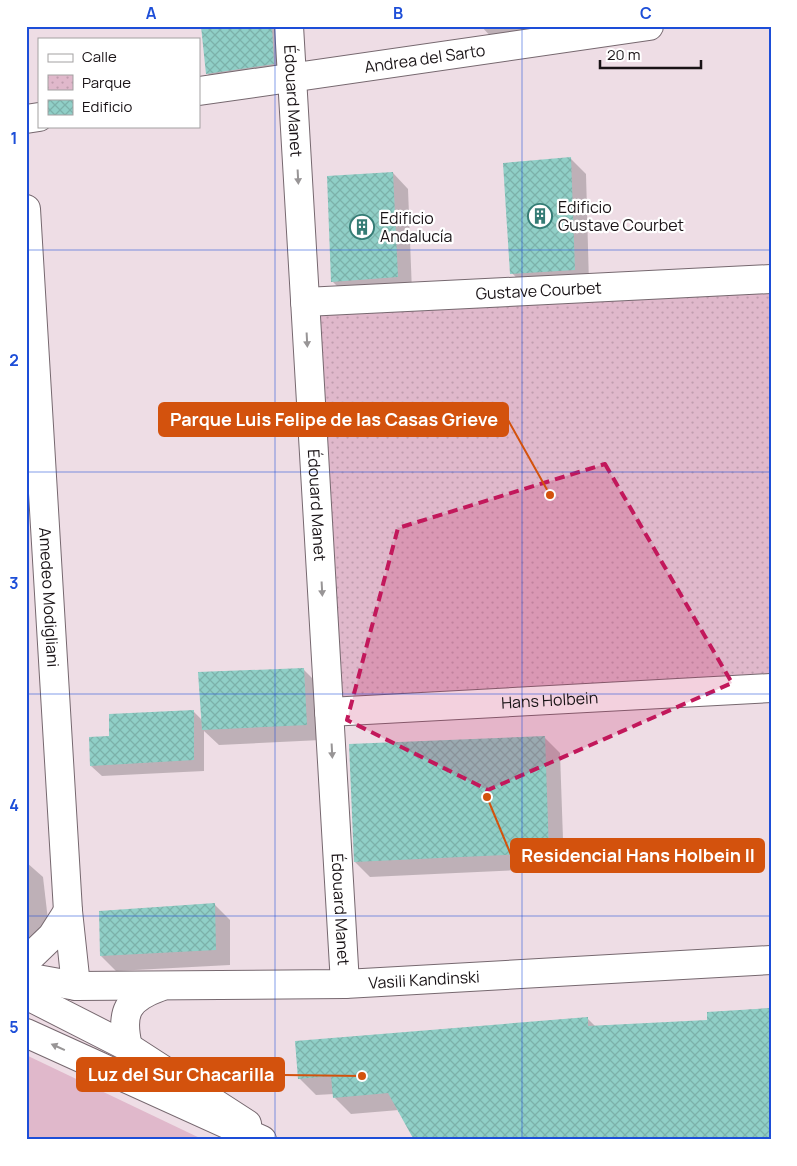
<svg xmlns="http://www.w3.org/2000/svg" width="797" height="1166" font-family="Manrope,sans-serif">
<style>
.grass{fill:#e0b8cb}
.park{fill:url(#park-dots)}
.shadow{fill:#0003}
.building{fill:url(#building-cross-hatch)}
.lines{fill:none;stroke-linecap:round;stroke-linejoin:round}
.minor-casing{stroke:#76686f;stroke-width:30}
.major-casing{stroke:#76686f;stroke-width:30}
.minor{stroke:#fff;stroke-width:28}
.major{stroke:#fff;stroke-width:28}
.oneway{fill:#989596}
.marked{fill:#c2185b;fill-opacity:0.2;stroke:#c2185b;stroke-width:4;stroke-dasharray:10 6;stroke-linejoin:round}
.grid{fill:none;stroke:#1d4ed8;stroke-width:1;stroke-opacity:0.55}
.labels{text-anchor:middle;dominant-baseline:central;stroke-width:4.5;stroke-linejoin:round;paint-order:stroke}
.street-label{font-size:16px;fill:#191316;stroke:#fff}
.poi-label{font-size:16px;fill:#191316;stroke:#fff;text-anchor:start}
.leader{fill:none;stroke:#d3520d;stroke-width:2}
.callout-dot{fill:#d3520d;stroke:#fff;stroke-width:2}
.callout{fill:#d3520d;stroke:#d3520d;stroke-width:2}
.callout-label{font-size:18px;text-anchor:middle;font-weight:bold;fill:#fff}
.neatline{fill:none;stroke:#1d4ed8;stroke-width:2}
.grid-label{font-size:16px;text-anchor:middle;font-weight:bold;fill:#1d4ed8}
</style>
<defs>
<pattern id="park-dots" width="8" height="8" patternUnits="userSpaceOnUse" patternTransform="scale(1.25)"><rect width="8" height="8" fill="#e0b8cb"/><path d="M2 2h.1M6 6h.1" fill="none" stroke="#c09dae" stroke-width="1.8" stroke-linecap="round"/></pattern>
<pattern id="building-cross-hatch" width="8" height="8" patternUnits="userSpaceOnUse" patternTransform="scale(1.25)"><rect width="8" height="8" fill="#90cfc7"/><path d="M0 0l8 8M0 8l8-8" fill="none" stroke="#7cb1aa"/></pattern>
</defs>
<rect width="100%" height="100%" fill="#eedde5"/>
<path class="grass" d="M26 1055 204 1140H28Z"/>
<path class="park" d="M771 292V676L343 699 318 313Z"/>
<g class="shadow">
<path d="M203 26H286L288 79 222 88 207 73Z"/>
<path d="M481 26H612L494 40Z"/>
<path d="M571 159 586 174 589 284 527 289 512 273Z"/>
<path d="M393 173 408 189 412 292 348 297 332 281Z"/>
<path d="M303 669 319 685 321 740 219 745 204 731V771L102 776 91 766 111 737 194 712 203 721Z"/>
<path d="M545 738 560 753 564 868 370 877 355 862Z"/>
<path d="M26 862 43 877 51 946 26 970Z"/>
<path d="M214 904 230 920V965L116 971 101 956 100 912Z"/>
<path d="M771 1008V1140L399 1110 351 1114 334 1097V1094L316 1095 299 1078 587 1018 595 1026 709 1022 708 1013Z"/>
</g>
<g class="building">
<path d="M201 26H272L274 64 206 74Z"/>
<path d="M571 157 575 270 510 274 503 163Z"/>
<path d="M393 172 398 277 331 282 327 176Z"/>
<path d="M304 668 307 725 202 730 198 672Z"/>
<path d="M194 710V760L90 766 89 737 109 736V714Z"/>
<path d="M545 736 549 853 354 862 349 744Z"/>
<path d="M215 903 216 950 100 956 99 911Z"/>
<path d="M770 1008 771 1140H414L388 1093 333 1098 331 1076 298 1079 295 1041 588 1017V1026L707 1020V1012Z"/>
</g>
<g class="lines">
<defs>
<g id="minor">
<path id="s1" d="M289 26 345 984"/>
<path id="s2" d="M199 91 649 26"/>
<path d="M26 119 39 117"/>
<path id="s3" d="M26 209 68 911 76 986"/>
<path id="s4" d="M305 302 771 279"/>
<path id="s5" d="M329 712 771 688"/>
<path d="M26 961 52 936 68 911"/>
<path id="s6" d="M26 977 76 986 345 984 771 960"/>
<path d="M26 995 128 1047 247 1124"/>
<path d="M128 1047C120 1012 127 999 160 987"/>
</g>
<path id="major" d="M26 1033 262 1140"/>
</defs>
<use href="#minor" class="minor-casing"/>
<use href="#major" class="major-casing"/>
<use href="#minor" class="minor"/>
<use href="#major" class="major"/>
</g>
<defs><path id="oneway-solid" d="M-6-.8H1V-3.2L6.5 0L1 3.2V.8H-6Z" transform="scale(1.25)"/></defs>
<g class="oneway">
<use href="#oneway-solid" transform="translate(298 177) rotate(87)"/>
<use href="#oneway-solid" transform="translate(307 340) rotate(87)"/>
<use href="#oneway-solid" transform="translate(322 589) rotate(87)"/>
<use href="#oneway-solid" transform="translate(332 751) rotate(87)"/>
<use href="#oneway-solid" transform="translate(58 1047) rotate(-156)"/>
</g>
<path class="marked" d="M605 464 732 683 488 790 347 720 398 528Z"/>
<path class="grid" d="M275 26V1140M522 26V1140M26 250H771M26 472H771M26 694H771M26 916H771"/>
<defs>
<symbol id="building-ring" viewBox="-11 -11 22 22"><circle r="9.5" fill="#fff" stroke="#357c75" stroke-width="1.5"/><path d="M-4-6H4V6H1V3H-1V6H-4ZM-2.5-4.3h1.7v1.8h-1.7ZM.8-4.3h1.7v1.8H.8ZM-2.5-1h1.7V.8h-1.7ZM.8-1h1.7V.8H.8Z" fill="#357c75"/></symbol>
</defs>
<g fill-rule="evenodd">
<use href="#building-ring" x="526" y="202" width="28" height="28"/>
<use href="#building-ring" x="348" y="213" width="28" height="28"/>
</g>
<g class="labels">
<g class="street-label">
<text stroke="none"><textPath href="#s2" startOffset="228">Andrea del Sarto</textPath></text>
<text stroke="none"><textPath href="#s1" startOffset="75">Édouard Manet</textPath></text>
<text stroke="none"><textPath href="#s4" startOffset="234">Gustave Courbet</textPath></text>
<text stroke="none"><textPath href="#s1" startOffset="480">Édouard Manet</textPath></text>
<text stroke="none"><textPath href="#s3" startOffset="389">Amedeo Modigliani</textPath></text>
<text stroke="none"><textPath href="#s5" startOffset="221">Hans Holbein</textPath></text>
<text stroke="none"><textPath href="#s1" startOffset="885">Édouard Manet</textPath></text>
<text stroke="none"><textPath href="#s6" startOffset="399">Vasili Kandinski</textPath></text>
</g>
<g class="poi-label">
<text x="558" y="207">Edificio<tspan x="558" dy="18">Gustave Courbet</tspan></text>
<text x="380" y="218">Edificio<tspan x="380" dy="18">Andalucía</tspan></text>
</g>
</g>
<path class="leader" d="M550 495L508 420M487 797L511 855M362 1076L284 1075"/>
<g class="callout-dot">
<circle cx="550" cy="495" r="5"/>
<circle cx="487" cy="797" r="5"/>
<circle cx="362" cy="1076" r="5"/>
</g>
<g class="callout">
<rect x="159" y="403" width="349" height="33" rx="5"/>
<rect x="511" y="839" width="253" height="33" rx="5"/>
<rect x="77" y="1058" width="207" height="33" rx="5"/>
</g>
<g class="callout-label">
<text x="334" y="426">Parque Luis Felipe de las Casas Grieve</text>
<text x="638" y="862">Residencial Hans Holbein II</text>
<text x="181" y="1081">Luz del Sur Chacarilla</text>
</g>
<rect width="797" height="1166" fill="none" stroke="#ffffff" stroke-width="55"/>
<rect x="38" y="38" width="162" height="90" fill="#ffffff" stroke="#a3a1a2"/>
<rect x="48" y="54" width="25" height="8" fill="#ffffff" stroke="#a3a1a2"/>
<text x="82" y="62" font-size="15" fill="#191316">Calle</text>
<rect x="48" y="75" width="25" height="15" fill="url(#park-dots)" stroke="#a3a1a2"/>
<text x="82" y="88" font-size="15" fill="#191316">Parque</text>
<rect x="48" y="100" width="25" height="15" fill="url(#building-cross-hatch)" stroke="#a3a1a2"/>
<text x="82" y="112" font-size="15" fill="#191316">Edificio</text>
<path d="M600 60v8h101v-8" fill="none" stroke="#191316" stroke-width="2.5"/>
<text x="607" y="60" font-size="15" fill="#191316" stroke="#ffffff" stroke-width="4" paint-order="stroke">20 m</text>
<rect x="28" y="28" width="742" height="1110" class="neatline"/>
<g class="grid-label">
<text x="151" y="19">A</text>
<text x="398" y="19">B</text>
<text x="646" y="19">C</text>
<text x="14" y="144">1</text>
<text x="14" y="366">2</text>
<text x="14" y="589">3</text>
<text x="14" y="811">4</text>
<text x="14" y="1033">5</text>
</g>
</svg>
